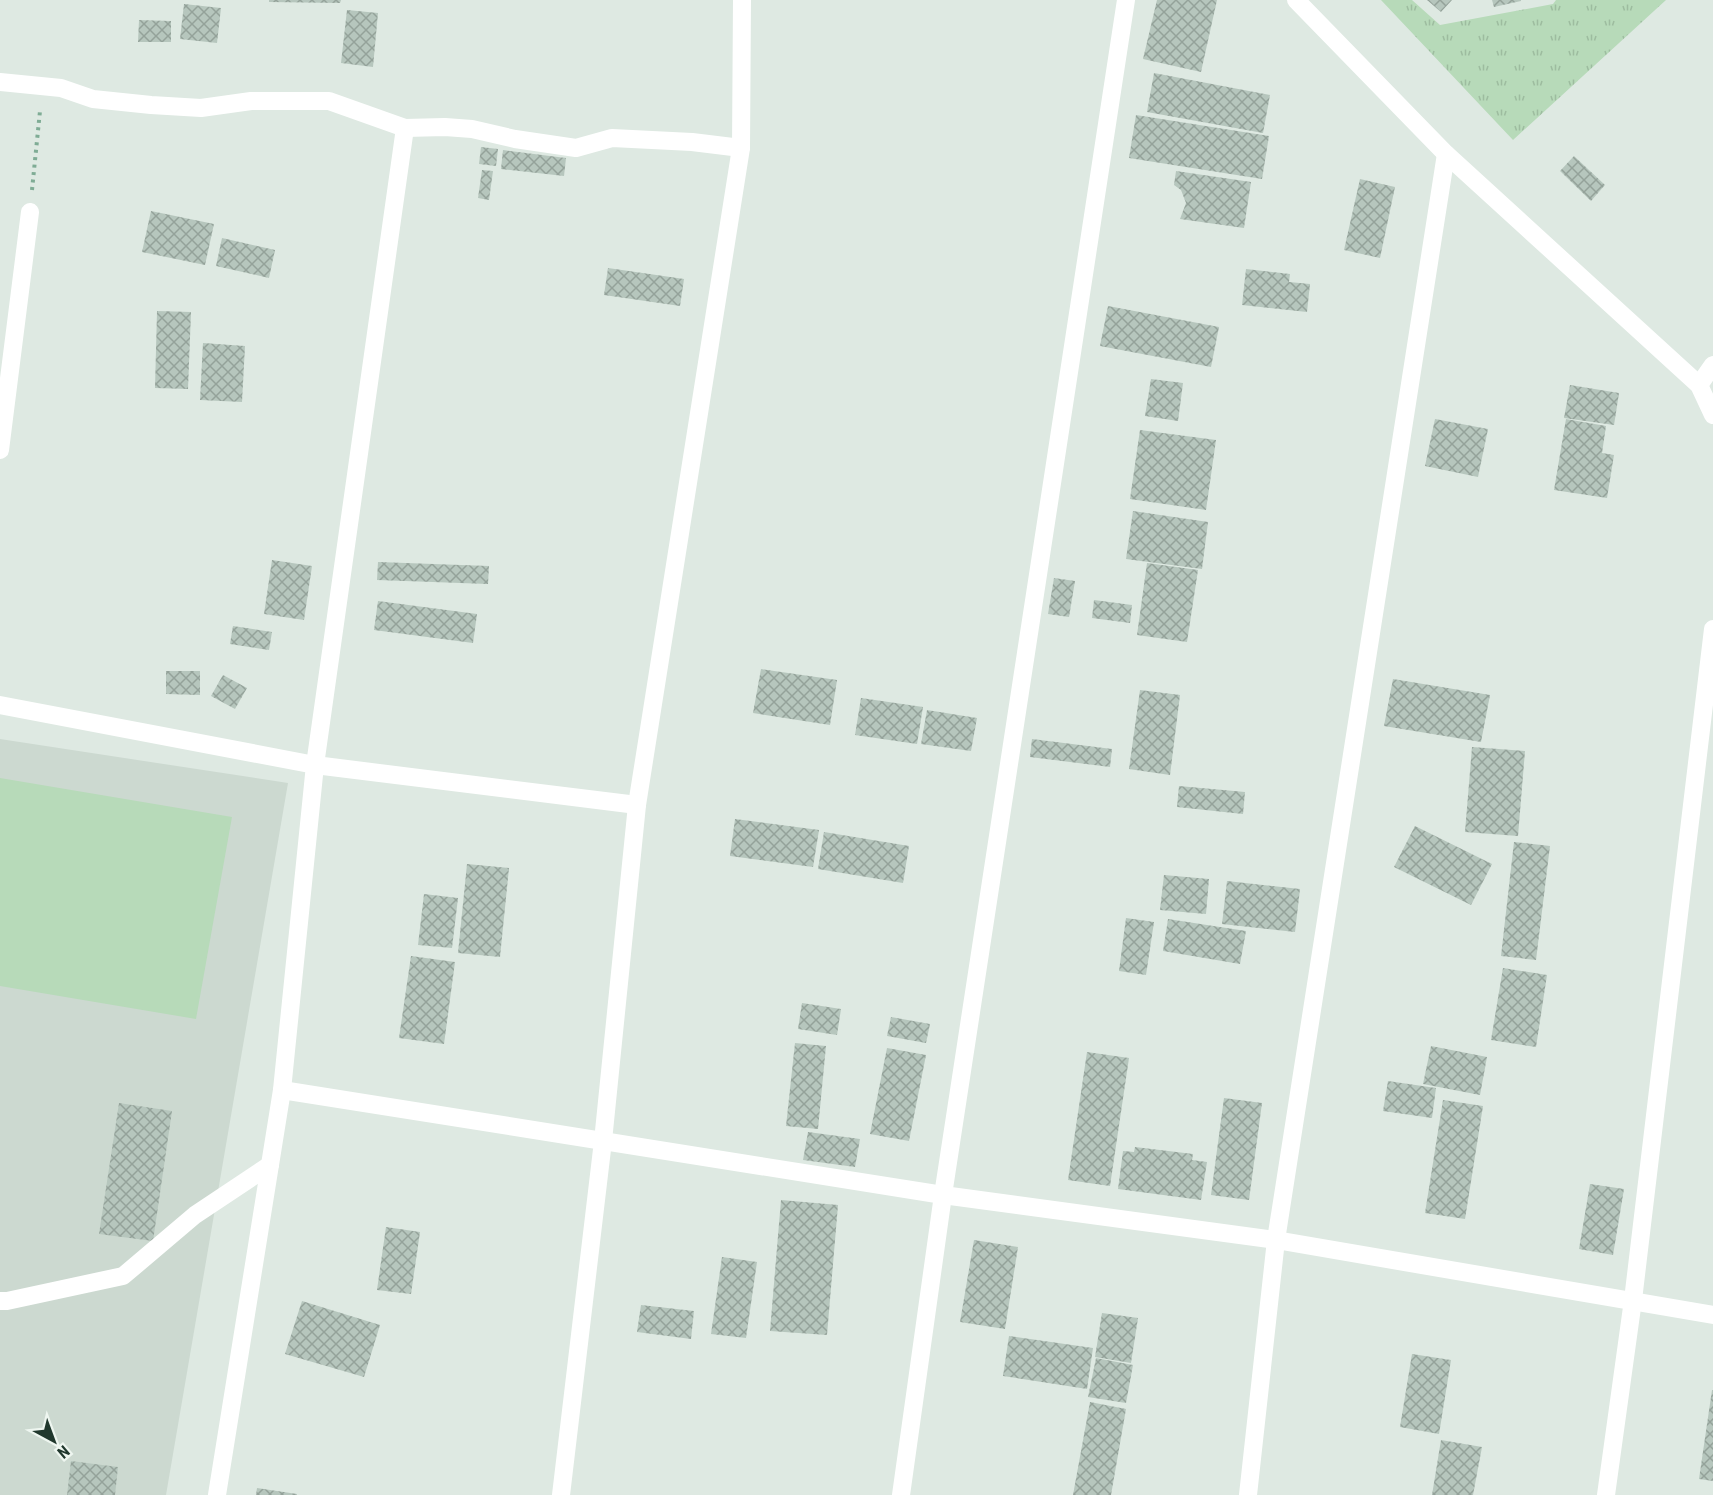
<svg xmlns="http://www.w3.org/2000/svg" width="1713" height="1495" font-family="'Roboto Condensed',sans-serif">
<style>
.built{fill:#ccd9d0}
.grass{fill:url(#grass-tufts)}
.pitch{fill:#b7dab9}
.building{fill:url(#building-cross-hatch)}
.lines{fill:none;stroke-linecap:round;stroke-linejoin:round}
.path{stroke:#7fac95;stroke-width:4;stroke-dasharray:3 4.5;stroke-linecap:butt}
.minor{stroke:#fff;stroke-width:18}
</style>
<defs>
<pattern id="grass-tufts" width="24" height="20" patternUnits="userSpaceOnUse" patternTransform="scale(1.5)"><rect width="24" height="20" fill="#b7dab9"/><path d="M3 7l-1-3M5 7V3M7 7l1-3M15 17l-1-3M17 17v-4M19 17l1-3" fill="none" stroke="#9dbc9f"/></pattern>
<pattern id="building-cross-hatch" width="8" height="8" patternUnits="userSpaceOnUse" patternTransform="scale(1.5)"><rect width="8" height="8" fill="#b6c6bd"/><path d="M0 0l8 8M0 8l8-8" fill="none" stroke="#94a29a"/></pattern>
</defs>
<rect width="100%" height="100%" fill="#dee9e2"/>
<path class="built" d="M0 739 288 783 166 1495H0Z"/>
<path class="grass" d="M1381 0H1412L1440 25 1553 4 1556 0H1666L1513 140Z"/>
<path class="pitch" d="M0 778 232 817 196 1019 0 986Z"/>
<g class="building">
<path d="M269 0H341L340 3 269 2Z"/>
<path d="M1157 0H1217L1201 72 1143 59Z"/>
<path d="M1427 0H1452L1441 12Z"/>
<path d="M1492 0H1521V1L1494 7Z"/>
<path d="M184 4 221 8 217 43 180 39Z"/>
<path d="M347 10 378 13 373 67 341 63Z"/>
<path d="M139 20 171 21V42H138Z"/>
<path d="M1154 73 1270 95 1263 133 1147 112Z"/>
<path d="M1136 115 1269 136 1262 179 1129 158Z"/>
<path d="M481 147 498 149 496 166 479 164Z"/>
<path d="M503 150 566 158 564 176 501 169Z"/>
<path d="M1574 156 1605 185 1591 201 1560 171Z"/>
<path d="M482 170 493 171 489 200 478 198Z"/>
<path d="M1176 171 1251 182 1244 228 1180 219 1186 203 1181 190 1174 185Z"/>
<path d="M1360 179 1395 187 1380 258 1344 250Z"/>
<path d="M151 211 214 224 205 265 142 252Z"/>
<path d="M222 238 275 250 269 278 216 266Z"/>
<path d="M608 268 684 279 680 306 604 295Z"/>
<path d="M1246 269 1290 274 1289 282 1310 284 1307 312 1242 305Z"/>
<path d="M1108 306 1219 327 1211 367 1100 346Z"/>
<path d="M157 311 191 312 188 389 155 388Z"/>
<path d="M203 343 245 346 242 402 200 400Z"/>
<path d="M1151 379 1183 383 1178 421 1145 416Z"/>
<path d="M1570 385 1619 393 1614 425 1564 418Z"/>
<path d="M1435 419 1488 429 1478 477 1425 466Z"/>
<path d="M1566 419 1606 426 1602 453 1614 455 1607 498 1554 490Z"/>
<path d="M1140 430 1216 440 1206 510 1130 499Z"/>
<path d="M1133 511 1208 522 1202 569 1126 559Z"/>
<path d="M272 560 312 566 304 620 264 614Z"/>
<path d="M378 562 489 566 488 584 377 580Z"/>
<path d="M1147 563 1198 570 1187 642 1137 635Z"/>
<path d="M1054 578 1075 581 1069 617 1048 614Z"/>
<path d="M1094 600 1132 605 1130 623 1092 618Z"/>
<path d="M378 601 477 614 473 643 374 630Z"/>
<path d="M233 626 272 632 269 650 230 644Z"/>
<path d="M761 669 837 680 830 725 753 713Z"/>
<path d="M166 671H200V695L166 694Z"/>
<path d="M223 675 247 688 235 709 211 696Z"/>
<path d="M1393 679 1490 695 1481 742 1384 726Z"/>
<path d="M1140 690 1180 695 1170 775 1129 769Z"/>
<path d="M861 698 923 707 917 744 855 735Z"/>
<path d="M927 710 977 718 971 751 921 744Z"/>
<path d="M1032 739 1112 749 1110 767 1030 757Z"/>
<path d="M1472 747 1525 751 1518 836 1465 832Z"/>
<path d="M1179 786 1245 792 1243 814 1177 807Z"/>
<path d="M735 819 819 830 813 867 730 856Z"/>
<path d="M1415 826 1492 864 1471 905 1394 867Z"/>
<path d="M824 832 909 846 903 883 818 869Z"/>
<path d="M1514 842 1550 846 1536 960 1501 956Z"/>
<path d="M467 864 509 868 500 957 458 953Z"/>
<path d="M1164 875 1209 879 1206 914 1160 910Z"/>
<path d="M1227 881 1300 889 1295 932 1222 924Z"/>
<path d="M424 894 458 898 452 948 418 945Z"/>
<path d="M1126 918 1154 922 1146 975 1119 971Z"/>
<path d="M1168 919 1246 931 1240 964 1163 951Z"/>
<path d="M411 956 455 962 444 1044 399 1038Z"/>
<path d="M1503 968 1547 975 1536 1047 1491 1040Z"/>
<path d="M802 1003 841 1009 837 1035 798 1029Z"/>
<path d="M891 1017 930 1024 926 1043 887 1036Z"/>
<path d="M795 1043 826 1046 818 1129 786 1126Z"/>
<path d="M1431 1046 1487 1057 1480 1095 1423 1084Z"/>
<path d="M887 1048 926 1055 909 1141 870 1134Z"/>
<path d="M1087 1052 1129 1058 1110 1186 1068 1180Z"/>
<path d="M1388 1081 1436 1088 1432 1118 1383 1111Z"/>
<path d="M1224 1098 1262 1103 1249 1200 1211 1195Z"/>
<path d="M1443 1100 1483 1106 1465 1219 1425 1213Z"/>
<path d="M119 1103 172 1111 153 1241 99 1234Z"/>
<path d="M808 1132 860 1139 855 1167 803 1160Z"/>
<path d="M1135 1147 1193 1154 1192 1160 1207 1162 1201 1200 1118 1189 1123 1151 1134 1152Z"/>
<path d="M1590 1184 1624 1189 1613 1255 1579 1249Z"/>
<path d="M781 1200 838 1205 827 1335 770 1331Z"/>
<path d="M386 1227 420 1232 411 1294 377 1290Z"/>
<path d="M974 1240 1018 1247 1005 1329 960 1322Z"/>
<path d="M722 1257 757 1262 746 1338 711 1334Z"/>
<path d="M302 1301 380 1325 364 1377 285 1354Z"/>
<path d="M641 1305 694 1311 691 1339 637 1332Z"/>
<path d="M1102 1313 1138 1318 1131 1363 1095 1357Z"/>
<path d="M1009 1336 1093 1348 1087 1389 1003 1376Z"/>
<path d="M1412 1354 1451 1360 1439 1434 1400 1427Z"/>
<path d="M1096 1358 1133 1365 1126 1403 1088 1397Z"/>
<path d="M1712 1390H1713V1481L1699 1479Z"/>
<path d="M1090 1402 1126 1409 1111 1495H1073Z"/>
<path d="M1441 1440 1482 1447 1473 1495H1432Z"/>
<path d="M71 1461 118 1467 115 1495H67Z"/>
<path d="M257 1488 297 1494V1495H256Z"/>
</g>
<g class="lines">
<path class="path" d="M32 190 40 111"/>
<g class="minor">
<path d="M1296 0 1446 154 1699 385 1713 415"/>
<path d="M0 82 61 88 93 99 151 105 201 108 251 101H329L405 128 445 127 472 129 515 139 576 148 612 138 692 142 741 148"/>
<path d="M1699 385 1713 365"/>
<path d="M0 450 30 212"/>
<path d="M0 705 315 765 637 805"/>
<path d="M282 1090 943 1195 1276 1240 1713 1315"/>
<path d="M0 1301H7L123 1276 195 1215 270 1165"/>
<path d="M217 1495 282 1090 315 765 405 128"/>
<path d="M561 1495 603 1141 637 805 741 148 742 0"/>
<path d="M901 1495 943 1195 1126 0"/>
<path d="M1248 1495 1276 1240 1446 154"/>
<path d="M1606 1495 1633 1300 1713 629"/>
</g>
</g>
<g transform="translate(54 1441) rotate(139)" stroke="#eef6f0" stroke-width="4.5" paint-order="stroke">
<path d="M0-4.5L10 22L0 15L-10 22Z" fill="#20382d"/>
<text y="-9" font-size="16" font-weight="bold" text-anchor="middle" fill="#20382d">N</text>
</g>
</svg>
